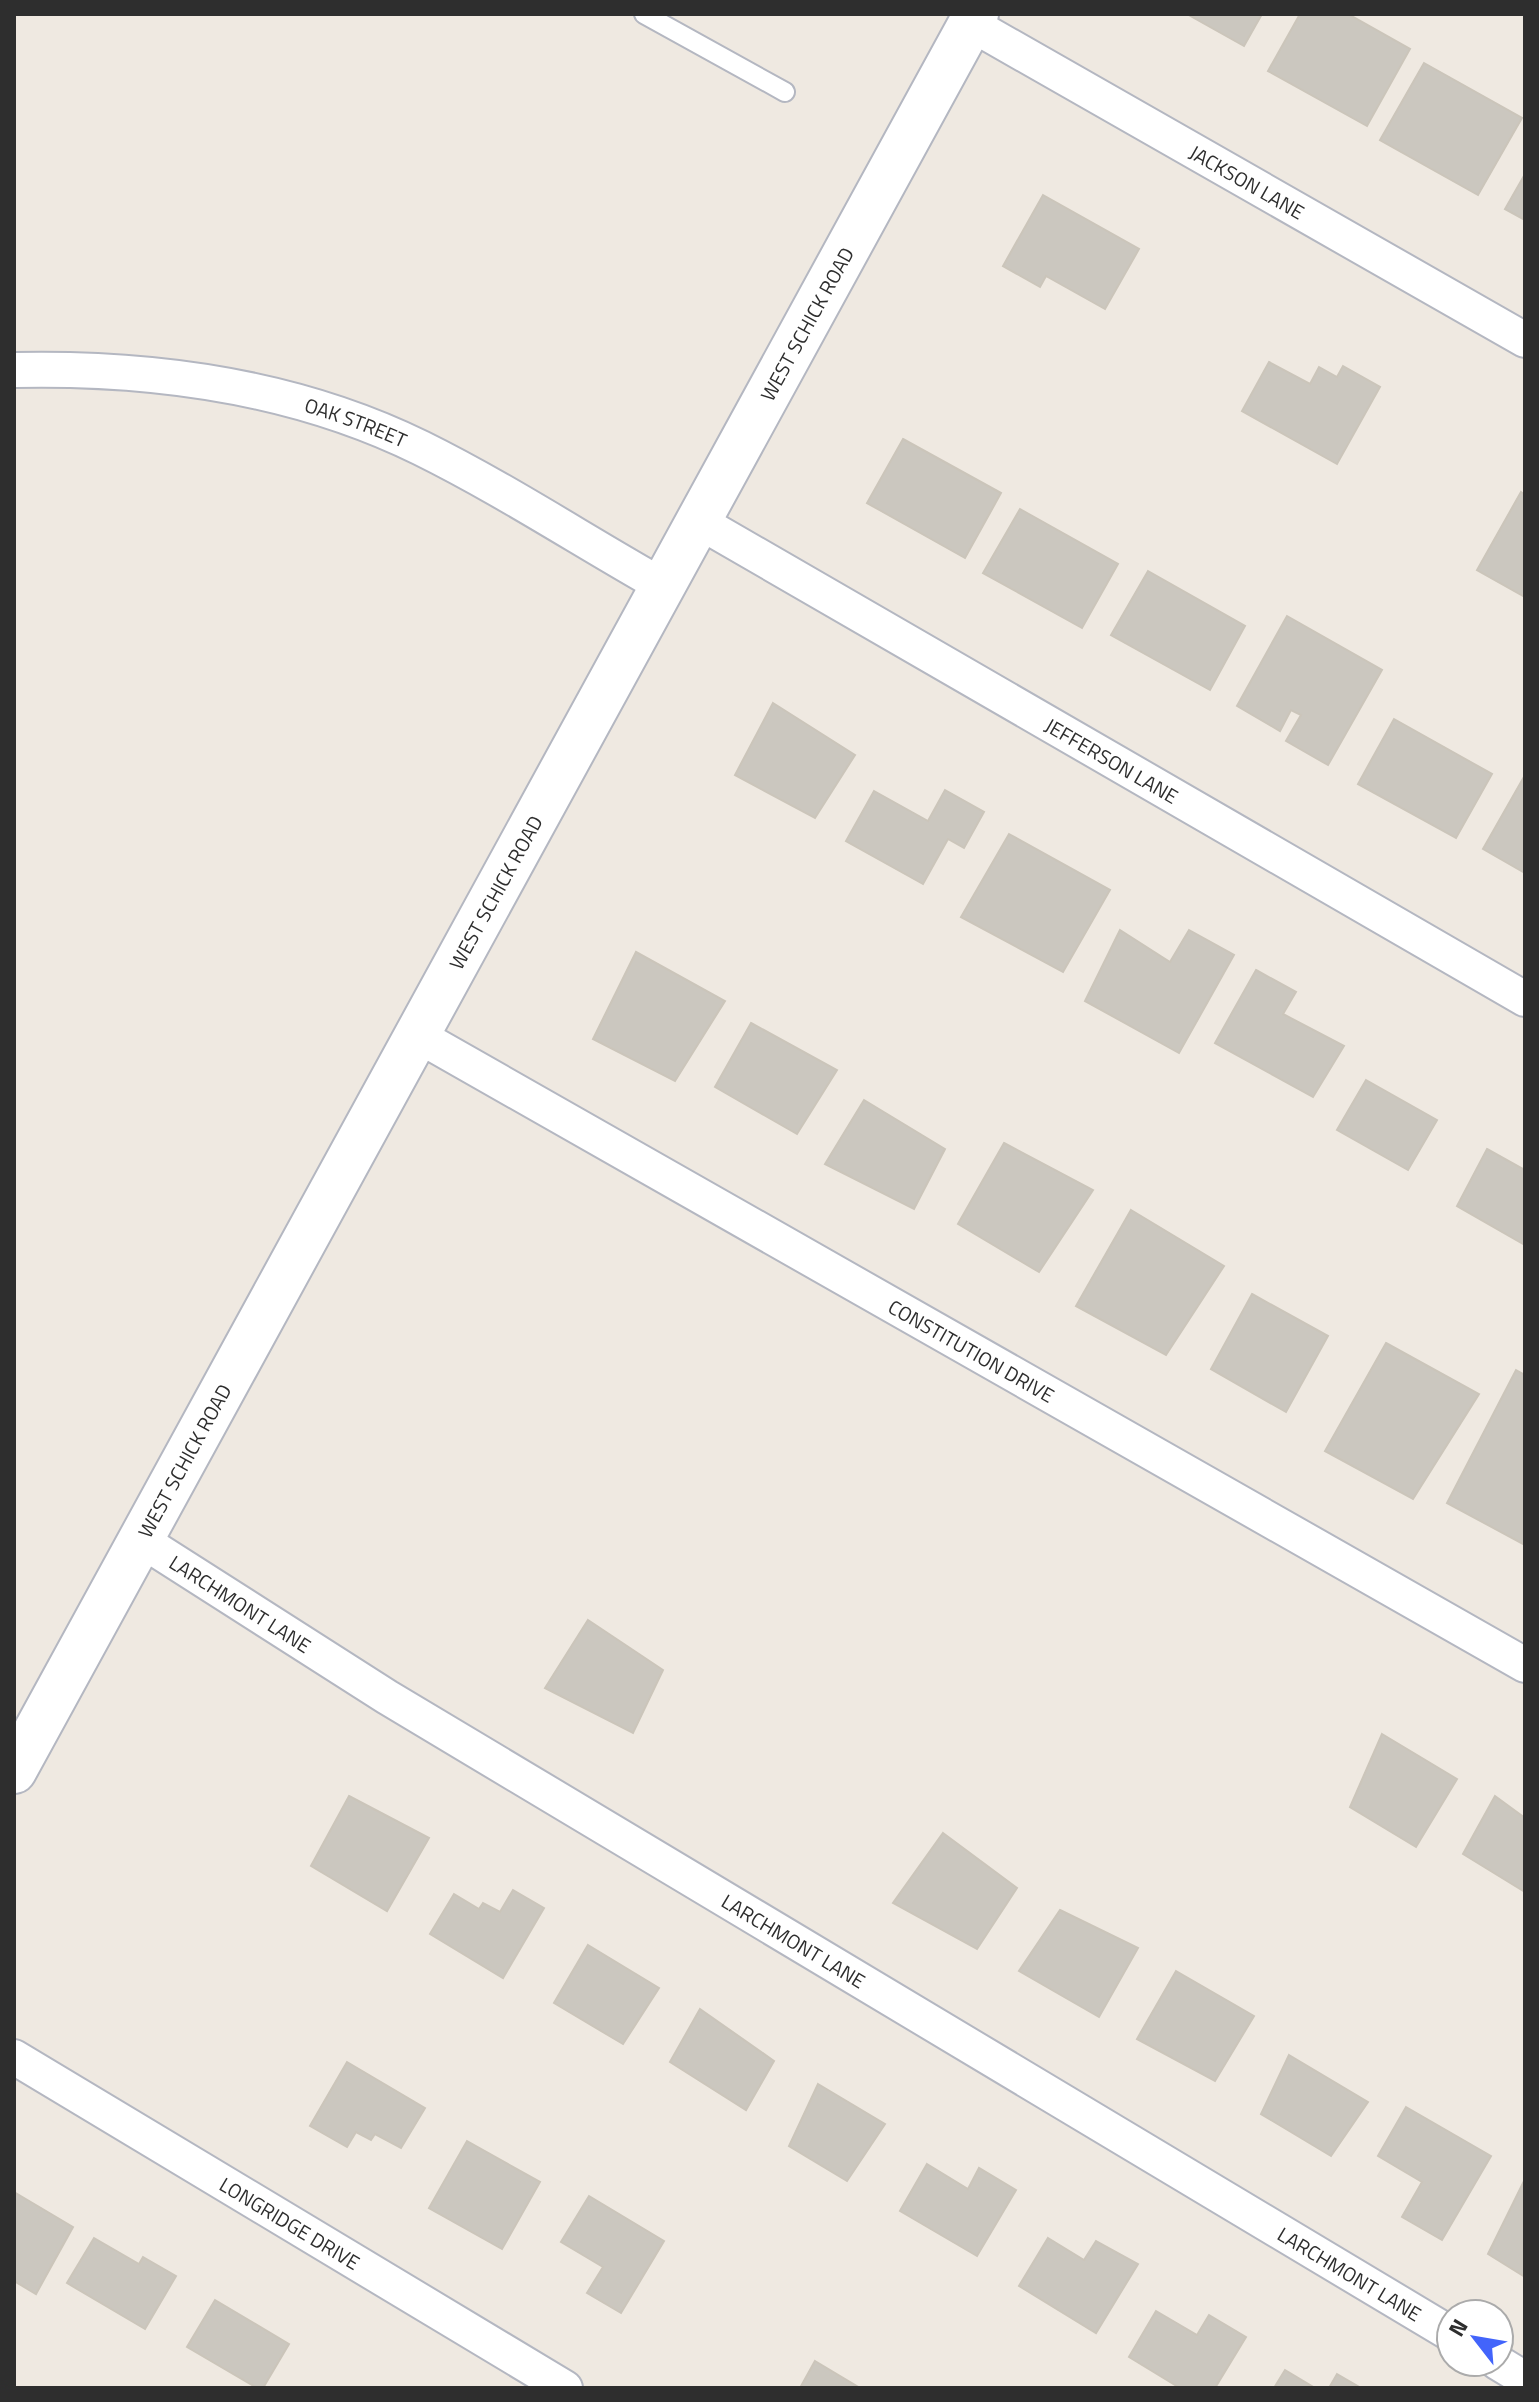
<svg xmlns="http://www.w3.org/2000/svg" width="1539" height="2402" font-family="'Titillium Web',sans-serif">
<style>
.building{fill:#cbc7bf;stroke:#cbc5ba;stroke-width:2}
.lines{fill:none;stroke-linecap:round;stroke-linejoin:round}
.lane-casing{stroke:#b4b7c1;stroke-width:22}
.street-casing{stroke:#b4b7c1;stroke-width:38}
.secondary-casing{stroke:#b4b7c1;stroke-width:48}
.lane{stroke:#fff;stroke-width:18}
.street{stroke:#fff;stroke-width:34}
.secondary{stroke:#fff;stroke-width:44}
.labels{text-anchor:middle;dominant-baseline:central;stroke-width:6;stroke-linejoin:round;paint-order:stroke}
.street-label{font-size:20px;fill:#2e2e2e;stroke:#fff}
</style>
<rect width="100%" height="100%" fill="#efe9e1"/>
<g class="building">
<path d="M1187 14H1262L1244 46Z"/>
<path d="M1300 14H1348L1410 49 1367 126 1268 71Z"/>
<path d="M1424 63 1522 118 1478 195 1380 140Z"/>
<path d="M1525 174V220L1505 209Z"/>
<path d="M1043 195 1139 249 1105 309 1046 276 1040 287 1003 266Z"/>
<path d="M1269 362 1310 384 1319 367 1337 377 1343 366 1380 387 1337 464 1242 411Z"/>
<path d="M903 439 1001 493 965 558 867 503Z"/>
<path d="M1521 492 1525 495V597L1477 570Z"/>
<path d="M1020 509 1118 564 1082 628 983 573Z"/>
<path d="M1148 571 1245 626 1210 690 1111 635Z"/>
<path d="M1287 616 1382 670 1328 765 1286 741 1301 715 1291 710 1280 731 1237 706Z"/>
<path d="M773 703 855 755 815 818 735 775Z"/>
<path d="M1394 719 1492 774 1456 838 1358 784Z"/>
<path d="M1525 775V873L1483 849Z"/>
<path d="M945 790 984 812 964 848 948 839 923 884 846 841 874 791 928 821Z"/>
<path d="M1009 834 1110 890 1063 972 961 917Z"/>
<path d="M1120 930 1170 962 1189 930 1234 955 1179 1053 1085 1001Z"/>
<path d="M636 952 725 1001 675 1081 593 1039Z"/>
<path d="M1256 970 1296 992 1283 1014 1344 1046 1313 1097 1215 1043Z"/>
<path d="M751 1023 837 1070 797 1134 715 1087Z"/>
<path d="M1366 1080 1437 1120 1408 1170 1337 1130Z"/>
<path d="M864 1100 945 1149 914 1209 825 1164Z"/>
<path d="M1004 1143 1093 1190 1039 1272 958 1224Z"/>
<path d="M1487 1149 1525 1170V1245L1457 1206Z"/>
<path d="M1131 1210 1224 1266 1166 1355 1076 1306Z"/>
<path d="M1252 1294 1328 1336 1286 1412 1211 1369Z"/>
<path d="M1386 1343 1479 1394 1413 1499 1325 1451Z"/>
<path d="M1516 1370 1525 1375V1545L1447 1503Z"/>
<path d="M588 1620 663 1670 633 1733 545 1688Z"/>
<path d="M1382 1734 1457 1779 1416 1847 1350 1807Z"/>
<path d="M349 1796 429 1838 387 1911 311 1866Z"/>
<path d="M1495 1796 1525 1818V1892L1463 1854Z"/>
<path d="M943 1833 1017 1888 977 1949 893 1903Z"/>
<path d="M513 1890 544 1908 503 1978 430 1934 454 1894 479 1909 483 1903 500 1912Z"/>
<path d="M1060 1910 1138 1948 1099 2017 1019 1971Z"/>
<path d="M588 1945 659 1988 623 2044 554 2003Z"/>
<path d="M1176 1971 1254 2016 1215 2081 1137 2039Z"/>
<path d="M700 2009 774 2061 746 2110 670 2062Z"/>
<path d="M1289 2055 1368 2102 1331 2156 1261 2114Z"/>
<path d="M347 2062 425 2108 401 2148 375 2134 371 2140 356 2132 347 2147 310 2126Z"/>
<path d="M818 2084 885 2124 847 2181 789 2146Z"/>
<path d="M1406 2107 1491 2156 1442 2240 1402 2217 1422 2182 1378 2156Z"/>
<path d="M467 2141 540 2182 502 2249 429 2208Z"/>
<path d="M927 2164 968 2189 979 2168 1016 2190 977 2256 900 2211Z"/>
<path d="M1525 2179V2277L1488 2254Z"/>
<path d="M14 2192 73 2227 36 2294 14 2281Z"/>
<path d="M589 2196 664 2241 621 2313 587 2293 603 2267 561 2242Z"/>
<path d="M94 2238 139 2264 143 2257 176 2276 145 2329 67 2283Z"/>
<path d="M1048 2238 1084 2260 1096 2241 1138 2264 1096 2333 1019 2286Z"/>
<path d="M215 2300 289 2344 263 2388H257L187 2347Z"/>
<path d="M1156 2311 1197 2335 1209 2315 1246 2337 1215 2388H1180L1129 2357Z"/>
<path d="M815 2361 860 2388H800Z"/>
<path d="M1285 2370 1315 2388H1274Z"/>
<path d="M1337 2374 1361 2388H1329Z"/>
</g>
<g class="lines">
<defs>
<path id="lane" d="M644 14 785 92"/>
<g id="street">
<path id="s1" d="M971 24 1525 340"/>
<path id="s2" d="M14 370C153 367 295 386 421 448 504 489 583 541 663 586"/>
<path id="s3" d="M698 521 1525 999"/>
<path id="s4" d="M417 1035 1525 1665"/>
<path id="s5" d="M141 1540 387 1697 1451 2334"/>
<path id="s6" d="M14 2057 565 2388"/>
<path d="M1497 2362 1525 2379"/>
</g>
<g id="secondary">
<path id="s7" d="M14 1771 976 14"/>
</g>
</defs>
<use href="#lane" class="lane-casing"/>
<use href="#street" class="street-casing"/>
<use href="#secondary" class="secondary-casing"/>
<use href="#lane" class="lane"/>
<use href="#street" class="street"/>
<use href="#secondary" class="secondary"/>
</g>
<g class="labels">
<g class="street-label">
<text stroke="none"><textPath href="#s1" startOffset="318">JACKSON LANE</textPath></text>
<text stroke="none"><textPath href="#s7" startOffset="1650">WEST SCHICK ROAD</textPath></text>
<text stroke="none"><textPath href="#s2" startOffset="348">OAK STREET</textPath></text>
<text stroke="none"><textPath href="#s3" startOffset="478">JEFFERSON LANE</textPath></text>
<text stroke="none"><textPath href="#s7" startOffset="1002">WEST SCHICK ROAD</textPath></text>
<text stroke="none"><textPath href="#s4" startOffset="638">CONSTITUTION DRIVE</textPath></text>
<text stroke="none"><textPath href="#s7" startOffset="354">WEST SCHICK ROAD</textPath></text>
<text stroke="none"><textPath href="#s5" startOffset="118">LARCHMONT LANE</textPath></text>
<text stroke="none"><textPath href="#s5" startOffset="766">LARCHMONT LANE</textPath></text>
<text stroke="none"><textPath href="#s6" startOffset="322">LONGRIDGE DRIVE</textPath></text>
<text stroke="none"><textPath href="#s5" startOffset="1414">LARCHMONT LANE</textPath></text>
</g>
</g>
<rect width="1539" height="2402" fill="none" stroke="#2e2e2e" stroke-width="32"/>
<g transform="translate(1475 2338) rotate(301)"><circle r="38" fill="#ffffff" stroke="#ababab" stroke-width="2"/>
<path d="M0-6L14 30L0 20L-14 30Z" fill="#4264fb"/>
<text y="-12" font-size="22" font-weight="bold" text-anchor="middle" fill="#2e2e2e">N</text>
</g>
</svg>
